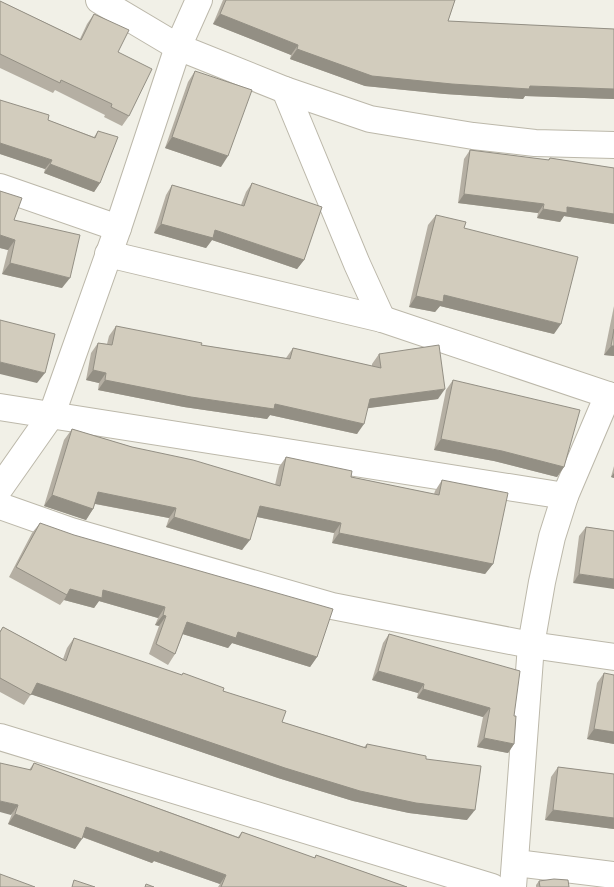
<svg xmlns="http://www.w3.org/2000/svg" width="614" height="887" font-family="Helvetica,sans-serif">
<style>
.lines{fill:none;stroke-linecap:round;stroke-linejoin:round}
.minor-casing{stroke:#bcb8aa;stroke-width:28}
.minor{stroke:#fff;stroke-width:26}
.wall{fill:#b5afa3}
.shaded-wall{fill:#938f84}
.building{fill:#d2ccbd;stroke:#938f84}
</style>
<rect width="100%" height="100%" fill="#f1f0e7"/>
<g class="lines">
<defs>
<g id="minor">
<path d="M99 0 178 47 285 90 370 119 473 136 535 143 614 145"/>
<path d="M285 90 357 264 382 319"/>
<path d="M0 187 118 228"/>
<path d="M108 254 382 319 614 397"/>
<path d="M0 407 565 496"/>
<path d="M0 488 52 414 118 228 178 47 199 0"/>
<path d="M0 506 71 531 332 606 531 645 614 657"/>
<path d="M0 737 492 887"/>
<path d="M516 863 614 875"/>
<path d="M513 887 531 645 542 582 552 537 565 496 608 395"/>
</g>
</defs>
<use href="#minor" class="minor-casing"/>
<use href="#minor" class="minor"/>
</g>
<g class="wall">
<path d="M223 0H455L448 21 614 29V99L525 96 523 99 445 94 365 86 290 59 291 55 213 24Z"/>
<path d="M0 1 80 39 87 24 94 14 118 52 129 116 122 126 104 117 105 115 55 90 53 93 0 68Z"/>
<path d="M195 71 221 167 165 148 188 82Z"/>
<path d="M0 100 48 120 94 137 98 131 100 183 94 192 44 173 45 169 0 154Z"/>
<path d="M470 150 548 160 550 158 614 168V224L564 216 560 222 537 218 538 213 458 203 464 159Z"/>
<path d="M252 183 304 260 297 269 212 240 206 248 154 233 166 195 172 185 241 205 246 192Z"/>
<path d="M0 191 14 220 62 288 2 274 8 250 0 248Z"/>
<path d="M436 215 464 228 554 334 440 306 435 312 409 307 428 225Z"/>
<path d="M614 306V356L604 355Z"/>
<path d="M116 326 201 345 286 358 293 348 372 366V364L379 354 438 399 367 408 357 434 270 415 267 419 184 407 98 390 99 383 86 380 91 353 98 343 107 344 109 336Z"/>
<path d="M453 380 564 467 557 477 494 461 434 450 446 390Z"/>
<path d="M72 429 132 447 275 485 279 467 286 457 351 477 434 494 435 491 442 480 493 564 485 574 332 543 334 533 257 517 242 550 166 527 169 518 95 504 93 509 86 520 44 506 64 440Z"/>
<path d="M614 466V478L611 477Z"/>
<path d="M40 523 317 657 310 667 232 643 228 648 183 634 175 654 168 665 149 654 159 626 155 625 158 618 99 601 94 608 64 600 60 605 9 577 32 533Z"/>
<path d="M586 527 614 531 573 583 579 536Z"/>
<path d="M3 627 63 659 67 648 74 638 223 691 282 722 364 747 367 744 426 759 467 820 409 813 353 801 278 778 31 694 24 705 0 692V631Z"/>
<path d="M389 634 514 716V744L508 753 477 747 483 717 417 698 418 693 372 680 383 643Z"/>
<path d="M604 673 614 744 587 739 597 683Z"/>
<path d="M34 763 238 837 242 832 314 858 316 855 407 887H218L220 884 154 861 152 863 82 837 75 849 8 824 29 770Z"/>
<path d="M558 767 614 774V829L545 820 551 777Z"/>
<path d="M539 881 569 887H536V885Z"/>
</g>
<g class="shaded-wall">
<path d="M220 14 298 45 291 55 213 24Z"/>
<path d="M297 49 530 86 614 89V99L525 96 523 99 445 94 365 86 290 59Z"/>
<path d="M172 137 228 156 221 167 165 148Z"/>
<path d="M0 143 52 160 45 169 0 154Z"/>
<path d="M50 164 100 183 94 192 44 173Z"/>
<path d="M464 194 544 204 538 213 458 203Z"/>
<path d="M567 207 614 214V224L564 216 560 222 537 218 543 209Z"/>
<path d="M161 224 215 230 304 260 297 269 212 240 206 248 154 233Z"/>
<path d="M0 235 15 240 8 250 0 248Z"/>
<path d="M10 263 70 278 62 288 2 274Z"/>
<path d="M444 295 561 324 554 334 440 306 435 312 409 307 416 296Z"/>
<path d="M611 346H614V356L604 355Z"/>
<path d="M0 362 45 373 37 383 0 374Z"/>
<path d="M93 370 106 373 99 383 86 380Z"/>
<path d="M105 380 275 404 364 424 357 434 270 415 267 419 184 407 98 390Z"/>
<path d="M445 389 438 399 362 409 370 399Z"/>
<path d="M441 439 502 451 564 467 557 477 494 461 434 450Z"/>
<path d="M614 473V478L611 477Z"/>
<path d="M98 492 176 508 169 518 91 503Z"/>
<path d="M52 495 93 509 86 520 44 506Z"/>
<path d="M260 506 341 523 334 533 253 516Z"/>
<path d="M174 517 250 540 242 550 166 527Z"/>
<path d="M339 533 493 564 485 574 332 543Z"/>
<path d="M579 574 614 579V589L573 583Z"/>
<path d="M70 589 103 590 165 607 158 618 99 601 94 608 64 600Z"/>
<path d="M163 615 166 616 159 626 155 625Z"/>
<path d="M187 622 238 632 317 657 310 667 232 643 228 648 179 633Z"/>
<path d="M378 671 424 684 418 693 372 680Z"/>
<path d="M37 683 475 810 467 820 409 813 353 801 278 778 30 694Z"/>
<path d="M423 689 490 708 483 717 417 698Z"/>
<path d="M594 729 614 732V744L587 739Z"/>
<path d="M484 738 514 744 508 753 477 747Z"/>
<path d="M0 801 18 805 11 815 0 812Z"/>
<path d="M553 810 614 818V829L545 820Z"/>
<path d="M15 814 82 839 75 849 8 824Z"/>
<path d="M86 827 160 851 226 875 220 884 154 861 152 863 80 836Z"/>
</g>
<g class="building">
<path d="M226 0H455L448 21 614 29V89L530 86 529 89 452 84 372 76 297 49 298 45 220 14Z"/>
<path d="M0 1 81 40 94 14 129 30 118 52 152 69 129 116 111 107 112 104 61 80 60 83 0 54Z"/>
<path d="M195 71 252 90 228 156 172 137Z"/>
<path d="M0 100 49 115 48 120 95 138 98 131 118 137 100 183 50 164 52 160 0 143Z"/>
<path d="M470 150 549 160 550 158 614 168V214L567 207V213L543 209 544 204 464 194Z"/>
<path d="M252 183 322 207 304 260 215 230 213 238 161 224 172 185 244 206Z"/>
<path d="M0 191 22 198 14 220 80 235 70 278 10 263 15 240 0 235Z"/>
<path d="M436 215 466 222 464 228 578 257 561 324 444 295 443 302 416 296Z"/>
<path d="M0 320 55 334 45 373 0 362Z"/>
<path d="M116 326 202 343 201 345 290 359 293 348 381 368 379 354 439 345 445 389 370 399 364 424 275 404 274 409 191 397 105 380 106 373 93 370 98 343 112 345Z"/>
<path d="M614 329V346H611Z"/>
<path d="M453 380 580 410 564 467 502 451 441 439Z"/>
<path d="M72 429 132 447 193 460 280 486 286 457 352 471 351 477 439 495 442 480 508 493 493 564 339 533 341 523 260 506 250 540 174 517 176 508 98 492 93 509 52 495Z"/>
<path d="M40 523 74 535 333 609 317 657 238 632 236 638 187 622 175 654 156 644 166 616 163 615 165 607 103 590 102 598 70 589 67 595 16 567Z"/>
<path d="M586 527 614 531V579L579 574Z"/>
<path d="M3 627 66 661 74 638 182 675 183 673 224 688 223 691 286 711 282 722 366 748 367 744 426 756V759L481 766 475 810 416 803 360 791 285 768 37 683 31 695 0 678V632Z"/>
<path d="M389 634 520 671 514 716H516L514 744 484 738 490 708 423 689 424 684 378 671Z"/>
<path d="M604 673 614 675V732L594 729Z"/>
<path d="M0 763 31 770 34 763 239 838 242 832 315 858 316 855 407 887H221L226 875 160 851 159 853 86 827 82 839 15 814 18 805 0 801Z"/>
<path d="M558 767 614 774V818L553 810Z"/>
<path d="M0 874 35 887H0Z"/>
<path d="M554 879 568 880 569 887H540L539 881Z"/>
<path d="M74 880 95 887H72Z"/>
<path d="M146 884 154 887H145Z"/>
</g>
</svg>
